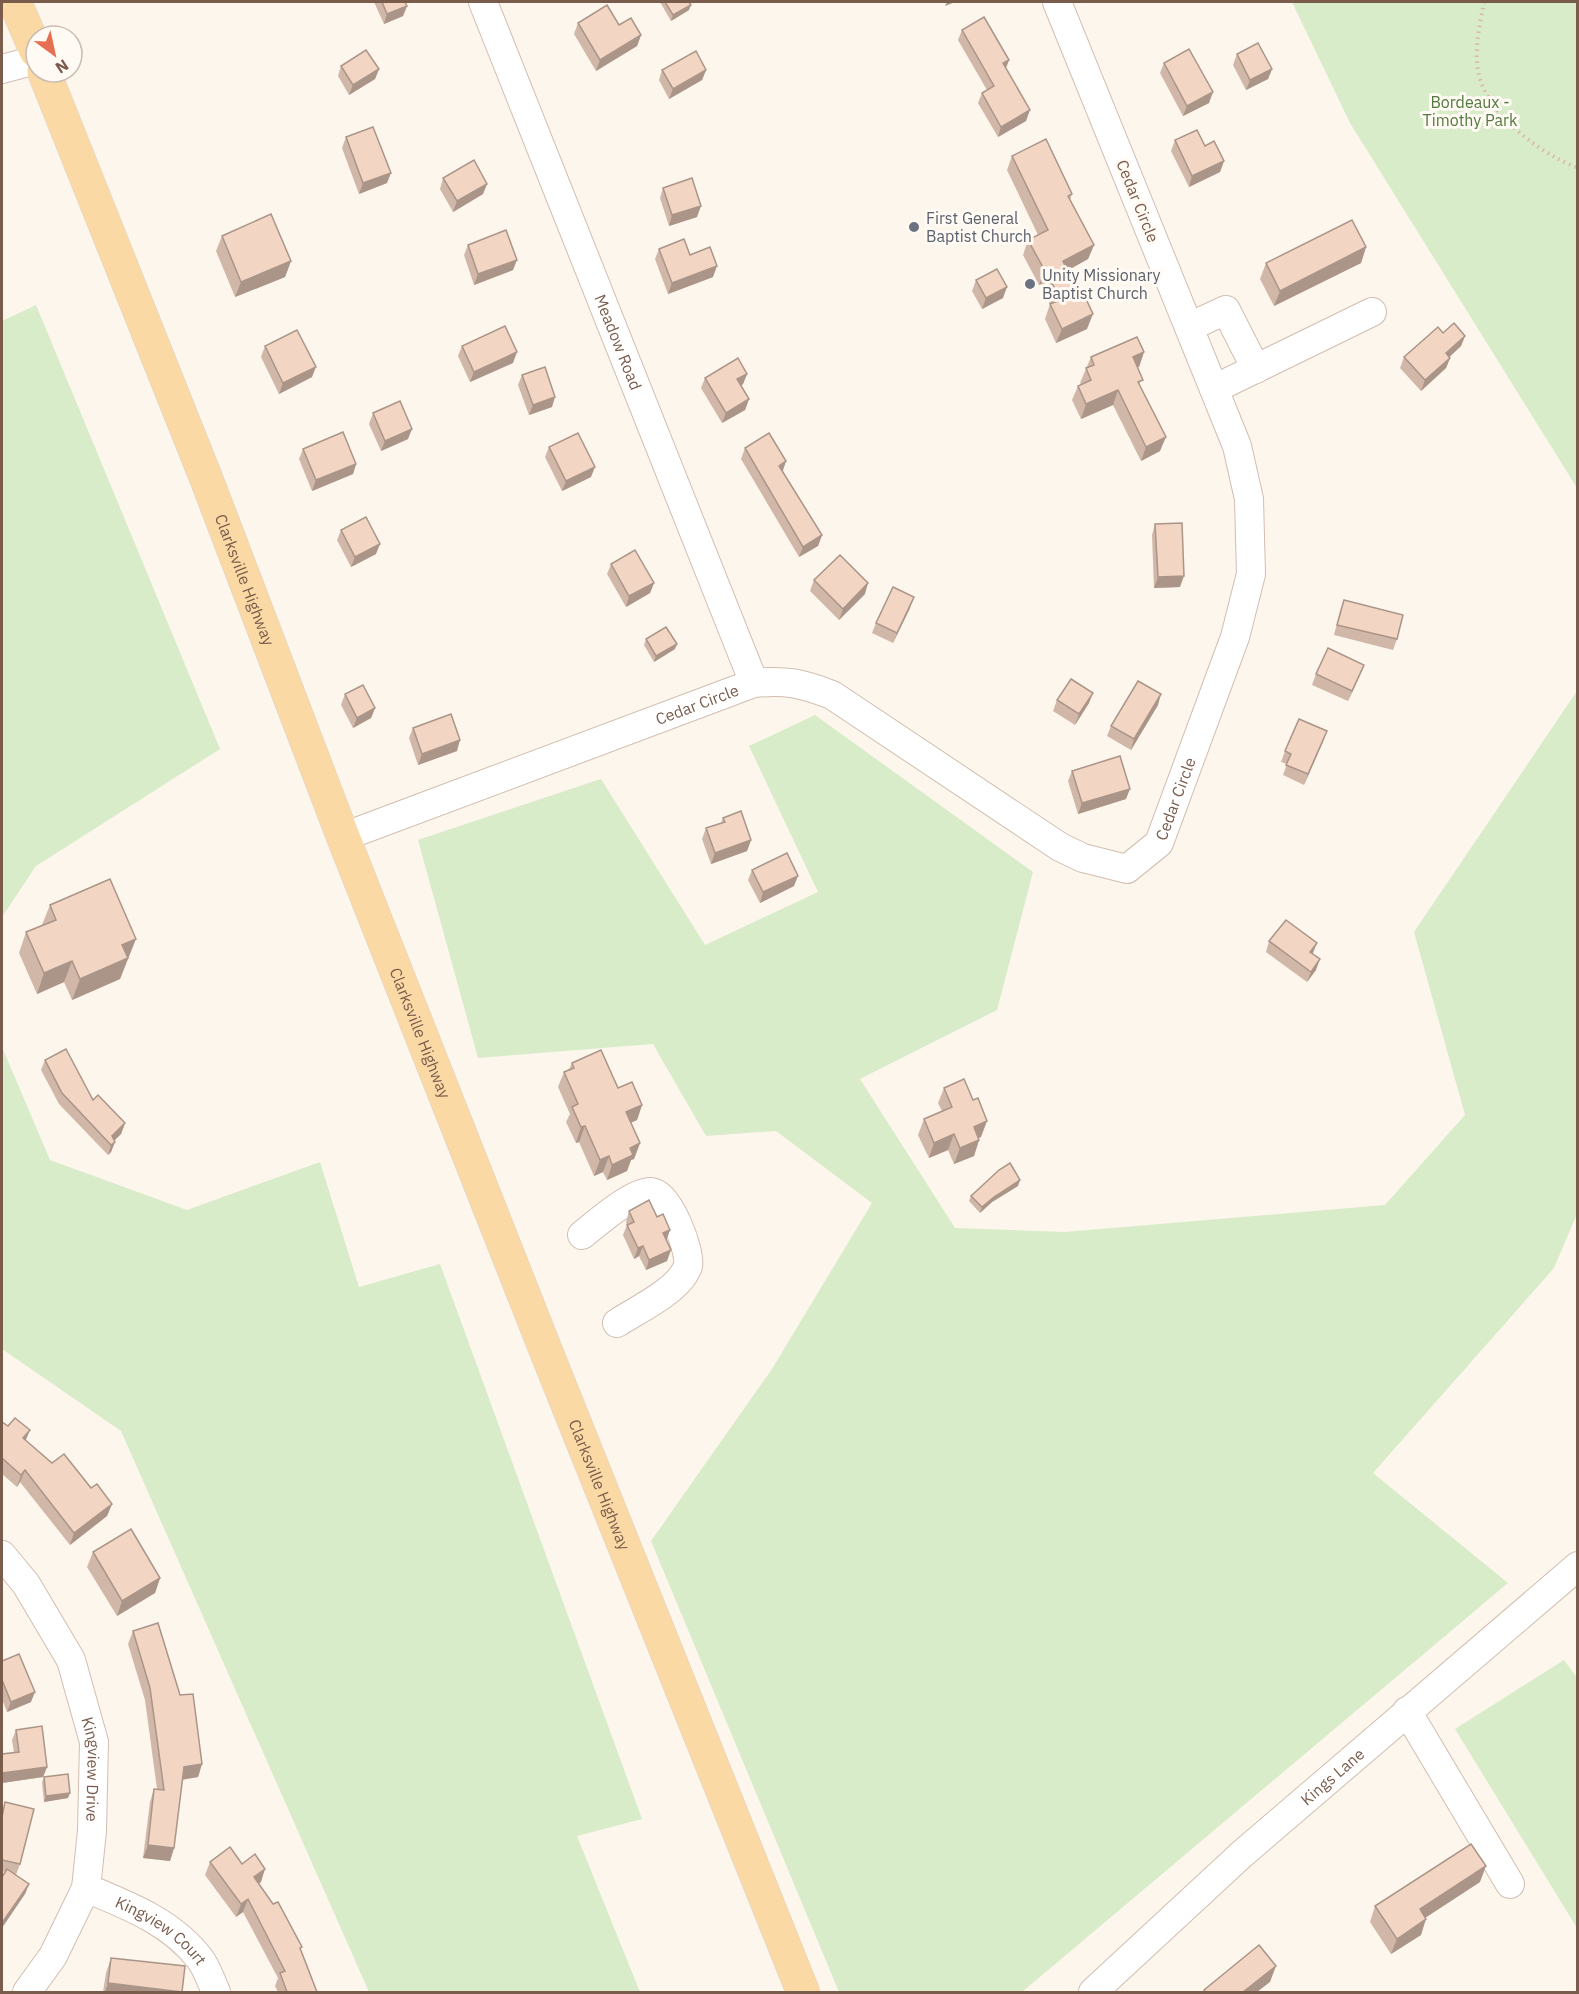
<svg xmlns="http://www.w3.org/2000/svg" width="1579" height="1994" font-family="'IBM Plex Sans',sans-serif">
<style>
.green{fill:#d8ecc9}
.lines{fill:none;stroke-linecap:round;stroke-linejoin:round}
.minor-casing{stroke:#d1beb0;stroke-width:30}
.major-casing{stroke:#dad1cd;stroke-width:34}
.path{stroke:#d9b8a5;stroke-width:4;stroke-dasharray:1.5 4.5;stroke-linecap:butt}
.minor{stroke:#fff;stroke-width:28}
.major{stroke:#fbd9a5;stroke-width:33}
.wall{fill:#d1b7a8}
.shaded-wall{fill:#aa9588}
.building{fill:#f3d5c3;stroke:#aa9588;stroke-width:1.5}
.worship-dot{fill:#6b7280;stroke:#fffaf3;stroke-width:2}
.labels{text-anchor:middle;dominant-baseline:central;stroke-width:6;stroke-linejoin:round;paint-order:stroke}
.park-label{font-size:16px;fill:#537a41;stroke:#fffaf3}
.street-label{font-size:16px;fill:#7a5c4d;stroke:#fffaf3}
.worship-label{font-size:16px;fill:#5b616d;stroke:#fffaf3;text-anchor:start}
</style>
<rect width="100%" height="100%" fill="#fdf6ec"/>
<g class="green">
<path d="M1292 2H1577V488L1350 123Z"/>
<path d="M36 305 220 749 36 866 2 917V321Z"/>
<path d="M1577 691V1214L1554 1268 1373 1473 1508 1583 1022 1992H839L651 1541 772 1369 872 1203 776 1131 706 1136 653 1044 478 1058 418 840 601 779 705 945 818 892 749 746 815 715 1033 872 997 1010 860 1079 955 1228 1065 1232 1385 1205 1465 1115 1414 932Z"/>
<path d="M2 1047 50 1160 187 1210 320 1162 359 1287 440 1264 642 1819 577 1836 640 1992H369L121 1431 2 1349Z"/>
<path d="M1564 1660 1578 1679 1577 1928 1455 1729Z"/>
</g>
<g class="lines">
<defs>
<g id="minor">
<path id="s1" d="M483 2 754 683"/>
<path d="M2 69 36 60"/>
<path d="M1189 327 1226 310 1256 369"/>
<path d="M1214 389 1372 312"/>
<path id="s2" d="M343 837 754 683C786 680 801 683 832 695L1060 847 1083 858 1127 869 1159 843 1235 637 1251 574 1249 499 1237 446 1057 2"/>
<path d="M582 1235C596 1224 633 1191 651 1192 669 1193 691 1251 688 1266 687 1269 685 1272 684 1274 671 1294 637 1310 617 1323"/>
<path id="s3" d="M2 1555 26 1584 71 1660 94 1742 92 1831 86 1888 53 1956 27 1992"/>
<path d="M1407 1711 1510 1884"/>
<path id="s4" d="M86 1888C127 1905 172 1922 200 1959 207 1968 211 1981 216 1992"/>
<path id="s5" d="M1093 1992 1242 1854 1578 1566"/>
</g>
<g id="major">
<path d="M15 2 36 51"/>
<path id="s6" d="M44 72 206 478 343 837 546 1351 803 1992"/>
</g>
</defs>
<use href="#minor" class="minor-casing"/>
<use href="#major" class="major-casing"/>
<path class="path" d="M1484 2C1480 25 1473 51 1479 75 1488 115 1541 154 1578 168"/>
<use href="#minor" class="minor"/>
<use href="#major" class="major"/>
</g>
<g class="wall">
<path d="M374 2H405L407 6 403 16 384 24Z"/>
<path d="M660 2H689V10L671 21Z"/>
<path d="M578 23 619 25 641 35 637 46 596 71 574 34Z"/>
<path d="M962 30 1009 60 1006 68 1026 121 998 137 978 103 982 93 987 90 958 40Z"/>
<path d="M1237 54 1272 69 1268 79 1246 90 1233 65Z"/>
<path d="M1164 63 1209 103 1183 116 1160 73Z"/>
<path d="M341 66 379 69 375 79 349 95 338 76Z"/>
<path d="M662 70H706L702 80 669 99 659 80Z"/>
<path d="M346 137 387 183 359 194 342 148Z"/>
<path d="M1175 140 1205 146 1224 161 1220 172 1189 187 1171 151Z"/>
<path d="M1012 156 1072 194 1070 200 1094 245 1088 259 1067 270 1087 329 1056 343 1045 319 1050 304 1041 284 1039 285 1023 255 1028 240 1038 235 1007 170Z"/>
<path d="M443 178 487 184 483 194 453 212 440 189Z"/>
<path d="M663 188 697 217 669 226 660 198Z"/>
<path d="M222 236 291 261 285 277 235 297 216 251Z"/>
<path d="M468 245 513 270 474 285 464 255Z"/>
<path d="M1366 247 1361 263 1274 306 1260 279 1266 263Z"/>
<path d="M659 249 690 255 713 277 668 294 655 259Z"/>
<path d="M976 280 1003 298 982 309 972 291Z"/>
<path d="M1443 333 1465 336 1461 346 1449 357 1450 358 1446 368 1421 391 1400 368 1404 357Z"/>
<path d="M265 346 312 377 279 394 261 357Z"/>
<path d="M462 346 513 363 470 382 458 356Z"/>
<path d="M1144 352 1139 367H1138L1140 386 1160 451 1141 461 1113 405 1081 419 1072 400 1078 386 1081 384 1080 383 1091 357Z"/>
<path d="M747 374 743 384 741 386 749 399 745 410 722 423 701 388 705 378Z"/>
<path d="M522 375 552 407 529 415 518 385Z"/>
<path d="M373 413 408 439 381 451 369 424Z"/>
<path d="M549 447 591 477 562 491 545 457Z"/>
<path d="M745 448 786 461 783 471 822 535 818 546 799 557 741 459Z"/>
<path d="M303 449 356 464 353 474 312 491 299 459Z"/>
<path d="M1155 524 1180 587 1154 588 1152 535Z"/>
<path d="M341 530 376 554 351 567 337 540Z"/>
<path d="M611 564 654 583 650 593 626 607 607 574Z"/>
<path d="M814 580 865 594 839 620 810 591Z"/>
<path d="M1344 600 1397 639 1393 650 1334 635 1340 611Z"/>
<path d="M910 608 893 643 872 633 876 623Z"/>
<path d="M646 639 675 649 654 662 644 645Z"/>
<path d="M1364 665 1360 675 1348 701 1312 685 1316 674Z"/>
<path d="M345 694 375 708 371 718 353 728 341 705Z"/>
<path d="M1057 700 1089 703 1075 725 1053 711Z"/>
<path d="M1158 705 1131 750 1107 736 1111 726Z"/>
<path d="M413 728 457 751 418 765 409 738Z"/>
<path d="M1327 731 1304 785 1283 775 1287 764 1281 762 1285 751Z"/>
<path d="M1072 771 1126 799 1078 814 1068 781Z"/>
<path d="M723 818 751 840 747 851 711 864 702 839 706 828 721 823Z"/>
<path d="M752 870 794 886 760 903 748 880Z"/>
<path d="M50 905 128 960H127L120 979 72 1000 64 982 37 994 19 953 26 932 42 925Z"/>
<path d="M1269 941 1312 954 1316 970 1307 982 1266 952Z"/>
<path d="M45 1060 93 1100 125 1123 121 1134 114 1140 115 1142 111 1152 108 1155 59 1104 41 1070Z"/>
<path d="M572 1063 618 1088 642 1105 637 1120 631 1123 640 1143 634 1159 631 1160 627 1171 607 1180 603 1172 594 1176 579 1142 576 1143 566 1122 570 1114 558 1087 564 1072 569 1069Z"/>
<path d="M944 1088 981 1137 978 1138 979 1140 974 1156 954 1164 948 1150 929 1158 918 1135 924 1119 942 1111 938 1103Z"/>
<path d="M1018 1186 992 1202 980 1213 969 1201 971 1196Z"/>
<path d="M629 1211 657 1217 670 1230 666 1240 667 1261 646 1270 639 1256 634 1259 623 1235 627 1225 626 1222Z"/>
<path d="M2 1422 52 1463 91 1488 112 1504 107 1516 70 1545 20 1482 17 1487 2 1474Z"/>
<path d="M93 1552 160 1578 155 1593 117 1616 87 1567Z"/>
<path d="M133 1631 180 1695 202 1764 198 1777 182 1780 174 1848 170 1861 143 1858 150 1802 154 1789H157L145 1700 128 1644Z"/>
<path d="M2 1661 31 1702 7 1712 2 1699Z"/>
<path d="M16 1730 47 1767 43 1777 2 1783V1754L14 1753 12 1740Z"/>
<path d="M44 1777 68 1798 44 1802 42 1782Z"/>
<path d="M5 1802 20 1864 16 1875 29 1884 25 1894 5 1872 2 1871V1812Z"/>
<path d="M210 1862 242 1864 261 1882 258 1884 301 1951 317 1992H278L275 1986 278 1978 243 1912 236 1917 205 1875Z"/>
<path d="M1480 1882 1425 1918 1421 1935 1391 1954 1370 1922 1375 1906Z"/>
<path d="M111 1958 182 1992H103L106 1973Z"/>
</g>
<g class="shaded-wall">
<path d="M947 2H955L945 6Z"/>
<path d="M691 5 689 10 671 21 673 15Z"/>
<path d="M407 6 403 16 384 24 387 14Z"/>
<path d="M641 35 637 46 596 71 600 60Z"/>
<path d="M1009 60 1005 70 1003 63Z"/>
<path d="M379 69 375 79 349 95 353 85Z"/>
<path d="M1272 69 1268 79 1246 90 1250 80Z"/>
<path d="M706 70 702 80 669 99 673 89Z"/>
<path d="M1213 92 1209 103 1183 116 1187 106Z"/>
<path d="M1030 110 1026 121 998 137 1001 127Z"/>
<path d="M1224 161 1220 172 1189 187 1192 176Z"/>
<path d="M391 173 387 183 359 194 363 183Z"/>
<path d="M487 184 483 194 453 212 457 201Z"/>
<path d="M701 206 697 217 669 226 672 215Z"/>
<path d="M1094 245 1088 259 1058 276 1063 261Z"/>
<path d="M1366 247 1361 263 1274 306 1280 291Z"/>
<path d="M517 260 513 270 474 285 478 274Z"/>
<path d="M291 261 285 277 235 297 241 282Z"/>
<path d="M717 266 713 277 668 294 672 283Z"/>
<path d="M1046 270 1041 284 1039 285 1045 271Z"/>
<path d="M1007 287 1003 298 982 309 986 298Z"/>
<path d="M1093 314 1087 329 1056 343 1062 329Z"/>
<path d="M1465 336 1461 346 1442 364 1446 353Z"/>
<path d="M517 352 513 363 470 382 474 372Z"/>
<path d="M1144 352 1139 367 1128 371 1133 357Z"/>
<path d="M1450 358 1446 368 1421 391 1425 380Z"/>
<path d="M316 367 312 377 279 394 283 383Z"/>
<path d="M747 374 743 384 734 390 737 379Z"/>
<path d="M1118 390 1113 405 1081 419 1086 404Z"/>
<path d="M555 397 552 407 529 415 533 405Z"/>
<path d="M749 399 745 410 722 423 726 413Z"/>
<path d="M412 429 408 439 381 451 385 441Z"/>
<path d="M1166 437 1160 451 1141 461 1146 447Z"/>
<path d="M786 461 782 472 779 466Z"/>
<path d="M356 464 353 474 312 491 316 480Z"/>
<path d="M595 467 591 477 562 491 566 481Z"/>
<path d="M822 535 818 546 799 557 803 547Z"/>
<path d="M380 544 376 554 351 567 355 557Z"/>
<path d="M1184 576 1180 587 1154 588 1158 577Z"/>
<path d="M654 583 650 593 626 607 629 596Z"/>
<path d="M868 583 865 594 839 620 843 609Z"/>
<path d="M914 597 910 608 893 643 897 633Z"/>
<path d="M677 644 675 649 654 662 656 656Z"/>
<path d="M1364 665 1360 675 1348 701 1352 691Z"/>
<path d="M1093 693 1089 703 1075 725 1079 714Z"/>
<path d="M1161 694 1158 705 1131 750 1134 739Z"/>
<path d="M375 708 371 718 353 728 357 718Z"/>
<path d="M1327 731 1323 742 1304 785 1308 774Z"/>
<path d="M460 740 457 751 418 765 422 754Z"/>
<path d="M1130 789 1126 799 1078 814 1082 803Z"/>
<path d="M751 840 747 851 711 864 715 853Z"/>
<path d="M798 876 794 886 760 903 763 892Z"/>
<path d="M136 939 120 979 72 1000 80 979 122 945Z"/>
<path d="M1317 943 1313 953 1306 962 1310 952Z"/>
<path d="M1320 959 1316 970 1307 982 1311 972Z"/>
<path d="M72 961 64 982 37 994 44 973Z"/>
<path d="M642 1105 637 1120 620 1127 626 1112Z"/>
<path d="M987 1121 981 1137 968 1142 974 1127Z"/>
<path d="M125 1123 121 1134 111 1144 112 1136Z"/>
<path d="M585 1126 579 1142 576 1143 581 1127Z"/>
<path d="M954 1134 948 1150 929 1158 934 1143Z"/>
<path d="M979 1140 974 1156 954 1164 960 1148Z"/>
<path d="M115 1142 111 1152 108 1155 111 1145Z"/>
<path d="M640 1143 634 1159 631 1160 627 1171 607 1180 612 1165 630 1148Z"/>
<path d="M609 1156 603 1172 594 1176 600 1160Z"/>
<path d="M1020 1180 1018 1186 992 1202 980 1213 982 1207 994 1197Z"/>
<path d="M670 1230 666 1241 663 1233Z"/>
<path d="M643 1246 639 1256 634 1259 638 1248Z"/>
<path d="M671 1250 667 1261 646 1270 649 1260Z"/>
<path d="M30 1430 25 1442 23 1438Z"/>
<path d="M25 1470 20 1482 17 1487 21 1475Z"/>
<path d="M112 1504 107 1516 70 1545 74 1533Z"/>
<path d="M160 1578 155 1593 117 1616 122 1601Z"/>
<path d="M35 1692 31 1702 7 1712 11 1702Z"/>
<path d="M202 1764 198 1777 179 1780 184 1767Z"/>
<path d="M47 1767 43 1777 2 1783V1773Z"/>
<path d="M70 1793 68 1798 44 1802 46 1796Z"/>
<path d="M148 1845 174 1848 170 1861 143 1858Z"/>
<path d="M1486 1866 1480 1882 1414 1925 1420 1909Z"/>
<path d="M265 1869 261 1882 249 1890 254 1877Z"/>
<path d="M29 1884 25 1894 2 1928V1923Z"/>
<path d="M248 1899 243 1912 236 1917 241 1904Z"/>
<path d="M1426 1919 1421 1935 1391 1954 1397 1939Z"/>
<path d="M1276 1966 1270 1982 1257 1992H1243Z"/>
<path d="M108 1983 182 1992H105Z"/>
</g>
<g class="building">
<path d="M382 2H405L407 6 387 14Z"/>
<path d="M665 2H689L691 5 673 15Z"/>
<path d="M607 5 619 25 631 18 641 35 600 60 578 23Z"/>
<path d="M984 17 1009 60 1003 63 1030 110 1001 127 982 93 994 86 962 30Z"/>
<path d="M1258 43 1272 69 1250 80 1237 54Z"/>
<path d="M1189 49 1213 92 1187 106 1164 63Z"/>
<path d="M366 50 379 69 353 85 341 66Z"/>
<path d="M696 51 706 70 673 89 662 70Z"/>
<path d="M373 127 391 173 363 183 346 137Z"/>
<path d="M1197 130 1205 146 1214 141 1224 161 1192 176 1175 140Z"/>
<path d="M1046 139 1072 194 1068 196 1094 245 1063 261 1081 301 1086 299 1093 314 1062 329 1050 304 1060 300 1046 270 1045 271 1028 240 1048 230 1012 156Z"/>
<path d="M474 160 487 184 457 201 443 178Z"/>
<path d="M692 178 701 206 672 215 663 188Z"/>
<path d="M271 214 291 261 241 282 222 236Z"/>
<path d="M1352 220 1366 247 1280 291 1266 263Z"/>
<path d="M506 230 517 260 478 274 468 245Z"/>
<path d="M684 239 690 255 710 247 717 266 672 283 659 249Z"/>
<path d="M997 269 1007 287 986 298 976 280Z"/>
<path d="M1454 323 1465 336 1446 353 1450 358 1425 380 1404 357 1438 327 1443 333Z"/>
<path d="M505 326 517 352 474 372 462 346Z"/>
<path d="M297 330 316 367 283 383 265 346Z"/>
<path d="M1137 337 1144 352 1133 357 1143 380 1138 382 1166 437 1146 447 1118 390 1086 404 1078 386 1091 380 1086 368 1094 365 1091 357Z"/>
<path d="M738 358 747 374 737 379 749 399 726 413 705 378Z"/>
<path d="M545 367 555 397 533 405 522 375Z"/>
<path d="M400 401 412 429 385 441 373 413Z"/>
<path d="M343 432 356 464 316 480 303 449Z"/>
<path d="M578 433 595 467 566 481 549 447Z"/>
<path d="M769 433 786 461 779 466 822 535 803 547 745 448Z"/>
<path d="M366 517 380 544 355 557 341 530Z"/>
<path d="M1182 523 1184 576 1158 577 1155 524Z"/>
<path d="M635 550 654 583 629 596 611 564Z"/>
<path d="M840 555 868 583 843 609 814 580Z"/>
<path d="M893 587 914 597 897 633 876 623Z"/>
<path d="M1344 600 1403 615 1397 639 1337 625Z"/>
<path d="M666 627 677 644 656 656 646 639Z"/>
<path d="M1328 648 1364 665 1352 691 1316 674Z"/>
<path d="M1071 679 1093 693 1079 714 1057 700Z"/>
<path d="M1138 681 1161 694 1134 739 1111 726Z"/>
<path d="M363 685 375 708 357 718 345 694Z"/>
<path d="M451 714 460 740 422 754 413 728Z"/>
<path d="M1299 719 1327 731 1308 774 1286 765 1291 754 1285 751Z"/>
<path d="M1120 756 1130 789 1082 803 1072 771Z"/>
<path d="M741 811 751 840 715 853 706 828 725 822 723 818Z"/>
<path d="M787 853 798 876 763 892 752 870Z"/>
<path d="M110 879 136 939 122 945 128 958 80 979 72 961 44 973 26 932 56 920 50 905Z"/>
<path d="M1286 920 1317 943 1310 952 1320 959 1311 972 1269 941Z"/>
<path d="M66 1049 93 1100 98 1095 125 1123 112 1136 115 1142 111 1145 62 1093 45 1060Z"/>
<path d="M601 1050 618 1088 632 1082 642 1105 626 1112 640 1143 630 1148 633 1155 612 1165 609 1156 600 1160 585 1126 581 1127 572 1107 578 1104 564 1072 574 1068 572 1063Z"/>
<path d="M964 1079 973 1100 978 1098 987 1121 974 1127 979 1140 960 1148 954 1134 934 1143 924 1119 952 1107 944 1088Z"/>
<path d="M1010 1163 1020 1180 994 1197 982 1207 971 1196 999 1170Z"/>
<path d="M649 1200 657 1217 663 1214 670 1230 663 1233 671 1250 649 1260 643 1246 638 1248 627 1225 634 1222 629 1211Z"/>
<path d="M15 1418 30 1430 23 1438 52 1463 64 1454 91 1488 97 1484 112 1504 74 1533 25 1470 21 1475 2 1458V1422L8 1426Z"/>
<path d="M131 1529 160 1578 122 1601 93 1552Z"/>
<path d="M158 1623 180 1695 193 1694 202 1764 184 1767 174 1848 148 1845 154 1789 164 1790 150 1688 133 1631Z"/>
<path d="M19 1654 35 1692 11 1702 2 1680V1661Z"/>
<path d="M42 1726 47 1767 2 1773V1754L19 1752 16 1730Z"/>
<path d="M68 1774 70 1793 46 1796 44 1777Z"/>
<path d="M5 1802 34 1809 20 1864 2 1860V1817Z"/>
<path d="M1471 1844 1486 1866 1420 1909 1426 1919 1397 1939 1375 1906Z"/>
<path d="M230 1847 242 1864 255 1854 265 1869 254 1877 273 1904 278 1902 302 1947 300 1948 317 1992H287L280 1973 285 1971 248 1899 241 1904 210 1862Z"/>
<path d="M7 1869 29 1884 2 1923V1877Z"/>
<path d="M1259 1945 1276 1966 1243 1992H1206L1204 1990Z"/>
<path d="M111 1958 185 1966 182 1992 108 1983Z"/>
</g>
<g class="worship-dot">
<circle cx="914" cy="227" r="6"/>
<circle cx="1030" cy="284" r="6"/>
</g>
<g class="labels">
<g class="park-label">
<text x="1470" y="102">Bordeaux -<tspan x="1470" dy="18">Timothy Park</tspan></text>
</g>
<g class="street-label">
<text transform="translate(1138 201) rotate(68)">Cedar Circle</text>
<text stroke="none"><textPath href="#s1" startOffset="366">Meadow Road</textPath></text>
<text stroke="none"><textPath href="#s6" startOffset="546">Clarksville Highway</textPath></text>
<text stroke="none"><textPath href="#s2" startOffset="378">Cedar Circle</textPath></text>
<text stroke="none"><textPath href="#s2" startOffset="952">Cedar Circle</textPath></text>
<text stroke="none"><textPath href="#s6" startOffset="1032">Clarksville Highway</textPath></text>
<text stroke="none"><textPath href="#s6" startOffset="1518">Clarksville Highway</textPath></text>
<text stroke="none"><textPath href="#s3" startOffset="238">Kingview Drive</textPath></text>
<text stroke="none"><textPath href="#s5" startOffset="322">Kings Lane</textPath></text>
<text stroke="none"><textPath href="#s4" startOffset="87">Kingview Court</textPath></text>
</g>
<g class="worship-label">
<text x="926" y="218">First General<tspan x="926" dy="18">Baptist Church</tspan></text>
<text x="1042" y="275">Unity Missionary<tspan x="1042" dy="18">Baptist Church</tspan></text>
</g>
</g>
<rect width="1579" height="1994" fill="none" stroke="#7a5c4d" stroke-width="6"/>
<g transform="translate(54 54) rotate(147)"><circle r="28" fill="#fffaf3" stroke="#cabbb1" stroke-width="1.5"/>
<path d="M0-4.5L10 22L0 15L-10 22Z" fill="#e76f51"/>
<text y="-9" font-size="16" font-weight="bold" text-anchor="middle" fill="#7a5c4d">N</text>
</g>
</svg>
